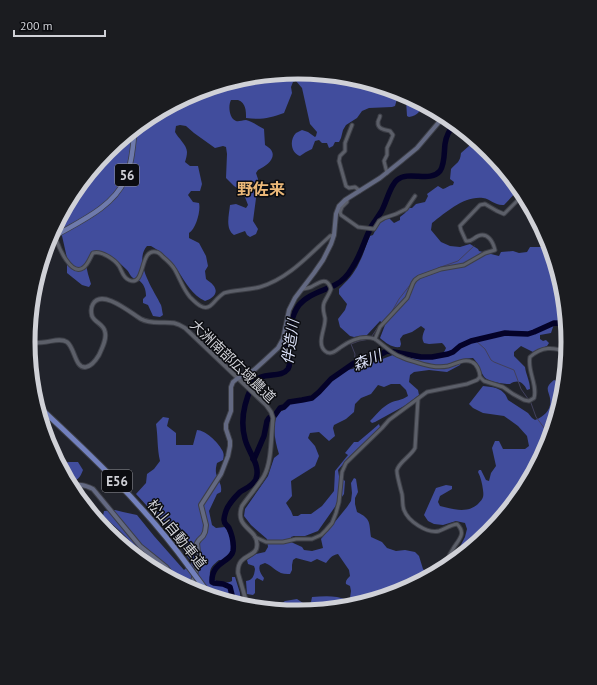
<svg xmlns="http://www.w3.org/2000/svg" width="597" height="685" font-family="'PT Sans','Noto Sans JP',sans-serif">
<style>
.forest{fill:#414d9d}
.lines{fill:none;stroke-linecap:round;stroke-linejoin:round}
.stream{stroke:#41405c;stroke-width:1}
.river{stroke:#040228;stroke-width:5.5}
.minor-casing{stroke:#3d3f47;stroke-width:5}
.tertiary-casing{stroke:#3d3f47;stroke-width:5.5}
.secondary-casing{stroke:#3d3f47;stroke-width:6}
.trunk-casing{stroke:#3d3f47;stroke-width:6}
.motorway-casing{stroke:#3d3f47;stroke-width:7}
.minor{stroke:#5c5f69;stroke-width:3}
.tertiary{stroke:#5c5f69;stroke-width:3.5}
.secondary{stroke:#636982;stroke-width:4}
.trunk{stroke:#6e7aac;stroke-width:4.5}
.motorway{stroke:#7280bd;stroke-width:5}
.trunk-bridge-casing{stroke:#3d3f47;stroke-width:6;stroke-linecap:butt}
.motorway-bridge-casing{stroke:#3d3f47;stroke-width:7;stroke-linecap:butt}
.trunk-bridge{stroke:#6e7aac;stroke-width:4.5}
.motorway-bridge{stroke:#7280bd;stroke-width:5}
.labels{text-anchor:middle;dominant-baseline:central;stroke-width:3;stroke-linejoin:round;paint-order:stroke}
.shield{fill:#0b0c10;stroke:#95969b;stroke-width:1}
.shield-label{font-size:13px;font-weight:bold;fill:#d0d1d7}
.street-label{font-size:14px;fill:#d0d1d7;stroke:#0b0c10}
.water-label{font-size:15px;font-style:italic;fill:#d9dff6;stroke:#0b0c10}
.quarter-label{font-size:16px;font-weight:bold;fill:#ebb879;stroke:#0b0c10}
.rim{fill:none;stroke:#d0d1d7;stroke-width:5}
</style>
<rect width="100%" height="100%" fill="#21232b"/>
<g class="forest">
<path d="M299 72 352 77 402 93 423 104C419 112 419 115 409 117L407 116 406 100 403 97 397 99 395 106 392 107 369 108 362 111 357 118 346 125 343 130 341 138 339 142H335L333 146 329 148 327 143H322L319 140 315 141 312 149 306 152 300 156C291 153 289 140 296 133 298 132 300 131 302 130L308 132 315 137 316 136 317 132 310 124 302 88 296 81 293 82 291 87 292 93 284 113C270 118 261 120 246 118 246 111 246 103 238 100 236 100 233 100 231 100 228 106 229 118 236 121 239 122 242 120 246 120 252 121 258 126 264 129L265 145C281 154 269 165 258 170L256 173 258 179V183L253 221 258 229 256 234 250 237 247 235 245 231 234 235C225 229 229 215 230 205L236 204 246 208 248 205 243 192 234 186 226 178 227 154 226 147 223 146 215 148 194 133 186 126 180 125 176 126 175 132C178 138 187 145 187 152 187 155 186 159 185 162L190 166H198L202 184 200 191H191L188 195 193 202 199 203C201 210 196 229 189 233V238L199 243 206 256 208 266 205 271 206 279C208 281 212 283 213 285 220 293 212 299 205 301 192 295 186 283 178 271 171 261 162 252 151 246H147C133 262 154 290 161 305 162 308 162 311 163 315L160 317 153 316 148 305 143 303V299L146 296C146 290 144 283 138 280 135 278 135 280 133 278 130 276 129 272 127 270 116 259 107 253 91 252L86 265 88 274 91 284 89 287 82 285 67 273V258L60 227 63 220V211L74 192 107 151 148 117 195 93 246 77Z"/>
<path d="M467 133 490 151 520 188 504 205C495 206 491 199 483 198 463 196 447 212 432 223L431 230 441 242 450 246 460 247 470 244 478 249 479 251 499 256 501 252 513 251 519 253 527 252 530 247H551L564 290 567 318 555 321 551 333 540 335V339L543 341 546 340 549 343 547 346 533 352 521 346 514 352V356L525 367C526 375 530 381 530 389L527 390C523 382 518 379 510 384 503 384 486 382 483 375 479 369 479 364 473 358L463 359 460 365 447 372 429 370 414 372 410 375 409 382 418 390 419 395 406 405 375 422 372 423 370 421C376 415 382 407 390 403 396 400 401 401 408 396L406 390 400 384H391L384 387 378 385 371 394 361 398 355 404 354 412 346 419 334 425 333 428 335 436 329 441 319 432 310 433 308 438 315 446 319 456 315 466 291 481 292 496 286 503 291 511 293 516H298L301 514H311L322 506 334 491 335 471 348 455 345 453 354 442H358L371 431 379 424 380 427 351 455 338 470 339 476 345 481 344 494 318 531 305 536H294L291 537V542L302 547 304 550 312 551 323 548 321 539 347 507 351 501 352 493 351 483 354 478 356 479 358 492 355 498V504L357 512C371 519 369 522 371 537L382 542 387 548 396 551 405 550 415 552 419 556 423 569 430 577 402 592 351 608H338L334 609 298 613 271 610V608L276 607 285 601 297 599 306 605 311 602 312 597C324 596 336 595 347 600L350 598 351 591 350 586 346 584C345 581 348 578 350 576L349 570 338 554C332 555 330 558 326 563L317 559 311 562 296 558 293 560 292 565V570L290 574C277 575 275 567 265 563L260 565C258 570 261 574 264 578L263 581 257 578 255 580V593L253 595 247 594 246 581C253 580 254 576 255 569L254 566 248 564 247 560 256 554 265 552 268 547 267 539 251 525 244 516 245 509 268 476 274 458 279 454C275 441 271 424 279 412L284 410 291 403 310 400 317 395 327 382 335 375 342 371 352 369 372 363 393 355 398 351C402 351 406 352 410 353 413 354 416 356 419 357 429 360 442 359 446 348L444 345 442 343 429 344 424 343C421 338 423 334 425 329L421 326 412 332 403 335 400 339 401 344 400 347C392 348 386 343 380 338L385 325 380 321 367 335 354 337 350 336 340 327 338 319 345 310 347 304 339 294V289C347 281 354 274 359 263 364 254 366 244 370 236L373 235C377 228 379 220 389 218L394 223 400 220V217L405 213 409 208H412L416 204 425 202 428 196 427 194 438 186 443 189C447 188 449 185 453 185L454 182 450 179 451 169C457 162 460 163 461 153L469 146 470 144 466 138Z"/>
<path d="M554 380 565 384 564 396 548 446 523 493 490 534 450 566 465 537 467 529 465 523 456 521 443 525 434 524 428 521 424 515 436 488 446 485 452 486V489L440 496 438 502 440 506C452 509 467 514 478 504 483 499 484 497 483 490 482 483 481 478 478 472L479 470H481L486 480 489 481 491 473 496 466 492 448 495 441H499L503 449H525L529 446 527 436 518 426 504 416 483 413 473 408 469 404 483 386C494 387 504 388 508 400L528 413 532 418 535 420C545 416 552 409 550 398 549 393 546 389 549 385 550 383 552 382 554 380Z"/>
<path d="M163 417 169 418 167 426 176 433V445H193L197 430C205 430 218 442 222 450 224 453 224 456 223 460L217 463C216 467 215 472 217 476 219 483 222 484 221 492L217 494 209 511 212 525 216 528 225 527 230 536 232 556 231 558 227 561 219 560C212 566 209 568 210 578 216 581 225 585 232 581V577H235L240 593 241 606 195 592 148 567C146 564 145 560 142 556 132 541 117 528 103 516L104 511 115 510 123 512 137 515 154 536 184 570 192 563 178 543 183 537 177 528 159 519 136 494 146 483 147 474 154 469 160 461C157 448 158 436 156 424Z"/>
<path d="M70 462H78L83 470C79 480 78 480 67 481L59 466 60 463Z"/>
</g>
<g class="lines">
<g class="stream">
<path d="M438 268 458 261 474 246"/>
<path d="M391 313 399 299 414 280"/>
<path d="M372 336 378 327"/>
<path d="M475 340 485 349 491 360 494 362 514 370 521 389 531 403 536 417 548 433 550 439"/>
<path d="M354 363 355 354 351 344 359 341 370 339"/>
</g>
<g class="river">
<path d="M253 459 255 457 264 436 267 421 269 418 275 415 280 408 284 407 289 402 302 400 312 398 319 392 331 379 354 363H364L387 351 394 352 421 357H432L448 354 453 352 460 346 471 341 505 333 528 334 534 332 554 323 567 324"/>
<path d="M229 603 232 595 230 587 223 584 214 583 212 582C211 562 231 562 233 551 234 544 232 535 229 528 227 525 224 524 224 520 224 518 225 514 226 511 228 505 235 497 240 492 246 488 253 486 256 479 261 465 248 452 245 439 240 421 244 403 252 386 259 369 280 380 288 369 292 363 288 355 288 348 288 336 291 315 299 305 308 294 323 291 335 285 343 281 348 275 352 268 361 255 364 241 371 227 374 222 378 217 381 212 386 204 390 185 397 180 409 170 430 183 440 171 445 164 444 152 445 144 446 136 450 129 455 123"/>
</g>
<defs>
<g id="minor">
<path d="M380 116C380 118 378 120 378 122 377 129 385 130 390 131L393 135 390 142 387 148V155L384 161 387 173"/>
<path d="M352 125 345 143V151L340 156 339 161 346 186 349 188 355 187 360 191"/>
<path d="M347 199V202L342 207 340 212 341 215 358 227 374 229 379 221 384 218 396 214 406 209 415 196"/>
<path d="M55 227C55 231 55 236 56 239 59 248 71 276 83 268 88 265 90 258 93 253 101 250 115 260 119 266 122 271 123 278 129 280 146 288 139 248 156 252 159 252 161 255 163 257 168 261 172 265 175 270 180 279 183 289 190 297 195 302 203 311 210 306 213 304 215 301 217 299 219 297 221 295 224 293 232 290 249 290 260 287 288 279 309 255 330 236L334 235"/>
<path d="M302 289C305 289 308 288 311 287 320 282 327 276 331 289 329 295 326 298 324 303 322 309 324 313 325 318 326 328 316 343 325 351 326 352 328 353 330 353 334 353 338 349 341 347 351 340 363 335 375 339 382 344 388 350 395 354 398 356 402 357 406 359 420 363 434 369 448 366 456 364 464 358 472 362 477 364 480 372 480 377L484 381 503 387 513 394 524 400 529 401 534 398C538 385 527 371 530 357 542 346 553 347 568 352"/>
<path d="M375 339 380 327 407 298 413 283 415 280 419 277 441 269 464 265 485 253 495 250C493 242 488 232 478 236 473 238 472 242 466 241L461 230 460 226 480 205 485 204 497 211 504 214 524 194"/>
<path d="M559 350 564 346H569"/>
<path d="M418 399 415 448C411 456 399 462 397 470 396 473 401 490 402 494 403 499 402 505 404 510 408 521 427 534 439 531 445 529 450 525 457 524 467 534 458 540 453 549 449 555 446 562 445 570"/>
<path d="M255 537 266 542H283L296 539H312L321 535 326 530 332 523 336 513 339 502 342 472 346 463 382 428 389 420 427 392 467 384 477 380 480 377"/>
<path d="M481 541 483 538H485"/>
</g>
<path id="tertiary" d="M28 342C34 343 40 343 46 342 53 341 61 338 67 342 75 348 75 369 86 367 92 366 96 360 99 355 102 348 107 339 105 332 104 324 95 323 92 316 91 312 91 307 93 304 102 288 132 314 141 319 152 325 163 321 174 323 178 324 182 326 185 328L266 405 271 412 273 418C271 435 272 462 264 476 258 486 249 496 242 506 234 528 257 528 257 544 258 559 237 552 238 573L247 604V608"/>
<path id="secondary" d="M70 487C78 483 85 485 93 489L140 546 166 567 177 582 179 583H190L193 581 199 561 197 543 199 540 203 536 205 532 206 525 201 505 221 474 228 456 230 446V441L226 429V424L231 411V387L233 382 238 378 254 370 264 361 278 348 283 339 289 310 295 298 314 273 323 260 331 244 334 235 336 214 339 206 345 200 380 178 400 162 417 148 445 115"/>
<path id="trunk" d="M60 233C83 220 113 206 125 180 132 164 133 145 135 128"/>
<path id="motorway" d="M36 404C91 455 144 505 189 567"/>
</defs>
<use href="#minor" class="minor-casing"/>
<use href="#tertiary" class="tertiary-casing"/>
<use href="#secondary" class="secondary-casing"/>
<use href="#trunk" class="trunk-casing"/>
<use href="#motorway" class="motorway-casing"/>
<use href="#minor" class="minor"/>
<use href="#tertiary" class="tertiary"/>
<use href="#secondary" class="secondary"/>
<use href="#trunk" class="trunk"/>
<use href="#motorway" class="motorway"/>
<defs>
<path id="trunk-bridge" d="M48 242 60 233"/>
<path id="motorway-bridge" d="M189 567 211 597"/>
</defs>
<use href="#trunk-bridge" class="trunk-bridge-casing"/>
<use href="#motorway-bridge" class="motorway-bridge-casing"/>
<use href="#trunk-bridge" class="trunk-bridge"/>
<use href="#motorway-bridge" class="motorway-bridge"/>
</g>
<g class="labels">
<g class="shield">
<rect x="115" y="164" width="24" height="22" rx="3"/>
<rect x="102" y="470" width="30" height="22" rx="3"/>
</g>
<g class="shield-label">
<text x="127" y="175">56</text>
<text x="117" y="481">E56</text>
</g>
<g class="street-label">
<text transform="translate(233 361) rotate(44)">大洲南部広域農道</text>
<text transform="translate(177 534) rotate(51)">松山自動車道</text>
</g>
<g class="water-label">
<text transform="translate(290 342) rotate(-82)">伴造川</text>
<text transform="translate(367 360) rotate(-22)">森川</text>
</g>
<g class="quarter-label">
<text x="261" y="189">野佐来</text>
</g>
</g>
<path d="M0 0H597V685H0ZM35 342a263 263 0 1 1 526 0a263 263 0 1 1-526 0Z" fill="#1b1c20" fill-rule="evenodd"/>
<path class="rim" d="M35 342a263 263 0 1 1 526 0a263 263 0 1 1-526 0Z"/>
<path d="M14 30v6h91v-6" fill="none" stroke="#d0d1d7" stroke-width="2"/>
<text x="20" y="30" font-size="12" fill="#d0d1d7" stroke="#0b0c10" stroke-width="3" paint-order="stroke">200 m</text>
</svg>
